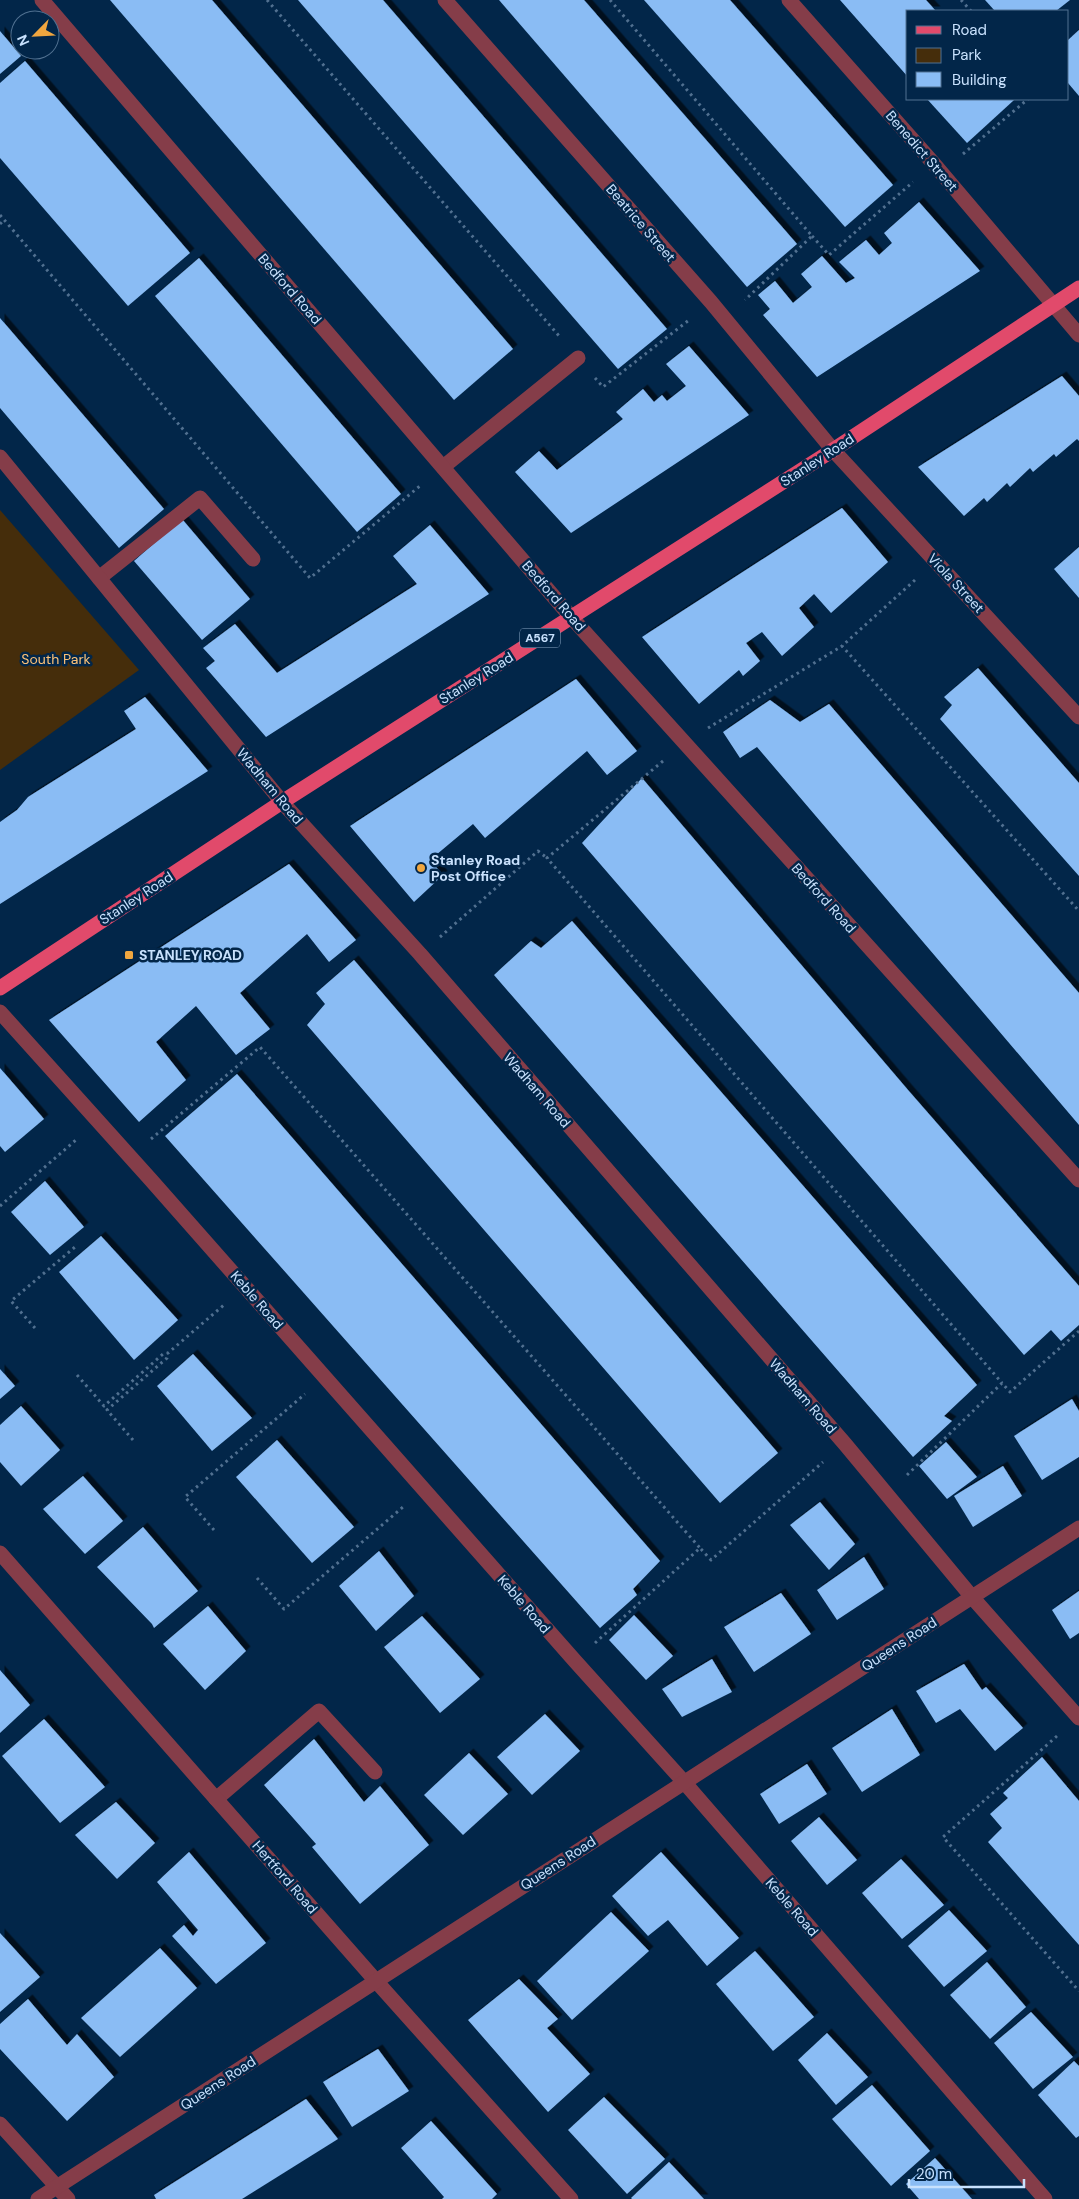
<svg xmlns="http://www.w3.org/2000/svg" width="1079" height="2199" font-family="'DM Sans',sans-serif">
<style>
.green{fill:#452d0b}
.building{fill:#8abcf4;filter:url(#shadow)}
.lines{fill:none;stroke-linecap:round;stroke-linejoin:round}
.path{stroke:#517090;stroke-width:3;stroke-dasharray:2.5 4;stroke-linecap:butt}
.lane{stroke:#853d49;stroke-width:15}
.street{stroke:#853d49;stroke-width:15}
.primary{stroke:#e14a6b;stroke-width:15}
.poi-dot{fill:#f0a63f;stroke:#022649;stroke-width:2}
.labels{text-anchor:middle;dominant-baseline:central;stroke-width:5;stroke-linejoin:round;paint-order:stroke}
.shield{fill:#022649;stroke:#8da9c7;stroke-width:1}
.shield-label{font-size:12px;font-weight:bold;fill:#c8e1fd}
.street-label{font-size:14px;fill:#c8e1fd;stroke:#022649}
.park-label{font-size:14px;fill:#fdc278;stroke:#022649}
.poi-label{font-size:14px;font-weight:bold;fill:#c8e1fd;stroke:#022649;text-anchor:start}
</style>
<defs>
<filter id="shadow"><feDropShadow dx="4.5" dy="-4.5" stdDeviation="0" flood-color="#0009"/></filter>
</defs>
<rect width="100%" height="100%" fill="#022649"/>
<path class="green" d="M0 510 139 670 0 770Z"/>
<g class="building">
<path d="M110 0H212L513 349 454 400Z"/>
<path d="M298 0H383L667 329 618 369Z"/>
<path d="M499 0H584L797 244 747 287Z"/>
<path d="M644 0H730L893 185 845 227Z"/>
<path d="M840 0H926L936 11H908V77Z"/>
<path d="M985 0H1070L1056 11H995Z"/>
<path d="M1079 30V96L1068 83V40Z"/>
<path d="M0 31 21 56 0 74Z"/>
<path d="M25 61 190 253 128 306 0 158V83Z"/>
<path d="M927 99H1013L1014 100 967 143Z"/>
<path d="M919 202 980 271 817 377 763 315 770 309 758 295 775 281 793 303 812 287 801 274 822 256 846 283 855 278 839 262 866 240 879 255 892 243 884 233Z"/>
<path d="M199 258 401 494 357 532 155 296Z"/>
<path d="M0 318 164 509 119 548 0 408Z"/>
<path d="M689 346 749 415 571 533 515 472 539 451 557 470 623 419 616 412 643 389 654 402 662 395 667 401 686 386 666 364Z"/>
<path d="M1062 376 1079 396V441L1077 439 1056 457 1054 454 1033 472 1030 468 1010 487 1007 483 987 502 984 498 964 516 918 467Z"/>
<path d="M842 508 888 562 831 613 814 594 799 608 814 627 782 656 762 632 746 643 760 661 743 676 739 670 699 704 642 637Z"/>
<path d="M182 519 250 599 202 640 134 561Z"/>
<path d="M430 525 489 594 266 737 206 668 215 661 203 648 235 624 277 673 417 584 393 556Z"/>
<path d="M1079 547V598L1054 569Z"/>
<path d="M978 668 1079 783V876L940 719 952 705 944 697Z"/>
<path d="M576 679 637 751 607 775 587 751 485 838 473 824 430 860 443 875 414 902 350 826Z"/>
<path d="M145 697 208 771 0 904V822L17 810 28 797 136 729 124 711Z"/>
<path d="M770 700 800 722 829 704 1079 993V1125L757 747 740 758 723 732Z"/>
<path d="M642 778 908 1090 1079 1286V1325L1061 1341 1051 1330 1024 1355 582 843Z"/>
<path d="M289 864 356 940 329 962 307 934 240 993 270 1029 236 1055 196 1006 156 1042 186 1080 139 1122 49 1020Z"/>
<path d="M572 921 977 1385 944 1416 952 1421 913 1457 494 975 531 941 541 948Z"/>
<path d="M354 960 778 1453 720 1503 307 1025 325 1004 316 993Z"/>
<path d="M0 1068 44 1119 5 1152 0 1146Z"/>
<path d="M237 1074 660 1561 633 1589 637 1595 600 1628 165 1136Z"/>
<path d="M45 1181 84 1227 50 1255 11 1212Z"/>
<path d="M101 1236 178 1320 134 1360 59 1272Z"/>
<path d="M193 1354 252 1418 212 1451 157 1386Z"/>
<path d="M0 1369 15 1386 0 1399Z"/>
<path d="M1072 1399 1079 1411V1457L1042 1480 1014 1436Z"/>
<path d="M21 1406 60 1450 21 1486 0 1462V1425Z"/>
<path d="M277 1440 354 1527 312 1563 236 1477Z"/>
<path d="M946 1442 977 1477 947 1499 919 1466Z"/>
<path d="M1003 1466 1022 1496 973 1527 954 1496Z"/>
<path d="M83 1476 123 1521 85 1554 43 1509Z"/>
<path d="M820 1502 855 1544 829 1570 790 1525Z"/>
<path d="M143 1527 198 1591 154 1628 152 1624 97 1567Z"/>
<path d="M379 1551 414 1596 376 1631 339 1586Z"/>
<path d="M864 1557 884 1589 837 1620 817 1590Z"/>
<path d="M1079 1591V1633L1070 1639 1052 1610Z"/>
<path d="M781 1593 811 1634 754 1672 724 1627Z"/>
<path d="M208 1606 246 1651 205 1690 163 1644Z"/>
<path d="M634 1615 673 1656 646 1680 609 1640Z"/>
<path d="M422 1616 480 1679 440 1713 384 1647Z"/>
<path d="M712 1659 732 1692 682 1717 662 1689Z"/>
<path d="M964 1664 982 1690 986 1687 1023 1728 995 1751 960 1709 936 1723 916 1691Z"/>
<path d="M0 1670 30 1705 0 1733Z"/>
<path d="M892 1709 920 1755 862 1792 832 1748Z"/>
<path d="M545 1714 580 1751 532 1795 497 1757Z"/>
<path d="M44 1719 105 1787 60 1823 2 1756Z"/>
<path d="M314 1739 364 1802 380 1786 429 1845 360 1904 312 1847 316 1844 264 1785Z"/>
<path d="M469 1753 508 1794 463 1835 424 1795Z"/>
<path d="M1042 1757 1079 1801V1945L988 1842 1002 1828 990 1814 1008 1798 1003 1793Z"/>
<path d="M807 1764 827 1794 779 1824 760 1794Z"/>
<path d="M116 1802 155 1843 117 1879 75 1835Z"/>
<path d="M819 1817 857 1860 827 1885 791 1841Z"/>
<path d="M189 1852 266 1943 216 1984 172 1936 184 1925 193 1936 198 1930 157 1882Z"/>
<path d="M661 1852 739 1938 707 1966 668 1920 648 1936 612 1896Z"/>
<path d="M901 1859 944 1905 902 1939 862 1893Z"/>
<path d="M949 1910 987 1951 944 1987 908 1946Z"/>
<path d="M611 1912 649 1951 572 2020 537 1981Z"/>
<path d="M0 1933 40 1977 0 2012Z"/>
<path d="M160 1948 197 1988 120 2057 81 2018Z"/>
<path d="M755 1951 814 2017 773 2051 716 1984Z"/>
<path d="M987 1962 1026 2007 990 2039 950 1995Z"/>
<path d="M519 1979 558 2019 547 2028 590 2074 548 2112 468 2020Z"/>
<path d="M28 1999 67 2045 77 2034 114 2077 67 2121 0 2049V2024Z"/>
<path d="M1031 2012 1073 2057 1033 2089 994 2043Z"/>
<path d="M827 2033 868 2077 836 2105 798 2060Z"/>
<path d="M378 2049 409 2091 352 2127 323 2082Z"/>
<path d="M1074 2061 1079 2066V2136L1076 2138 1038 2095Z"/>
<path d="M872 2085 930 2151 891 2186 832 2119Z"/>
<path d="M604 2097 665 2159 627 2194 568 2130Z"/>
<path d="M306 2099 338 2139 242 2199H156L154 2195Z"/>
<path d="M431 2121 497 2194 492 2199H442L444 2197 401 2148Z"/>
<path d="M935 2158 972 2199H919L906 2184Z"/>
<path d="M669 2162 704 2199H632L631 2198Z"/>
</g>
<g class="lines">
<g class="path">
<path d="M267 0 560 337"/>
<path d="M610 0 812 236 745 300"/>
<path d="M961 0 971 11"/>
<path d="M963 154 1028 99"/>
<path d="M0 215 310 578 421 485"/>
<path d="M0 224 4 220"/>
<path d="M812 236 829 255 913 182"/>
<path d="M595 378 603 387 689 320"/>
<path d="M915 580 842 646 1079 911"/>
<path d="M708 728 842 646"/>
<path d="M663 761 547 858 1002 1383"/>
<path d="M440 937 538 851 547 858"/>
<path d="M151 1139 260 1047 700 1548"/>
<path d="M0 1206 77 1139"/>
<path d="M35 1328 11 1301 75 1247"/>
<path d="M77 1375 104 1406 163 1354 168 1353 225 1304"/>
<path d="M133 1440 107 1410 167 1358 168 1353"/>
<path d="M907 1475 1002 1383 1010 1392 1079 1331"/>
<path d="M214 1530 185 1497 305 1394"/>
<path d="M257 1578 284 1609 403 1507"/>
<path d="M595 1643 700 1548 711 1560 823 1462"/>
<path d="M1057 1736 943 1837 1079 1991"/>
</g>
<g class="lane">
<path d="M443 467 578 358"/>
<path d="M99 578 200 498 253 559"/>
<path d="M216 1799 319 1711 375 1772"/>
</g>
<g class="street">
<path d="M42 0 572 618 1079 1180"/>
<path d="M445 0 711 302 833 450 1079 717"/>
<path d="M789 0 934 164 1079 335"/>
<path d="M0 457 282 802 420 954 845 1444 972 1597 1079 1718"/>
<path d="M0 1012 151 1180 575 1661 684 1782 1045 2199"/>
<path d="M0 1553 376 1981 571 2199"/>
<path d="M0 2124 68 2199"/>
<path d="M38 2199 1079 1528"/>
</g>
<path class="primary" d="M0 988 282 802 833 450 1079 288"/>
</g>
<g class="poi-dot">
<circle cx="421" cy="868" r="5"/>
<rect x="124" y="950" width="10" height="10" rx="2.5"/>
</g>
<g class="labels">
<rect class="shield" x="520" y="628.5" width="40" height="19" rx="4"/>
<g class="shield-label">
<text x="540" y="638">A567</text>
</g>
<g class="street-label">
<text transform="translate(922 151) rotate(49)">Benedict Street</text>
<text transform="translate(641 223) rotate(49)">Beatrice Street</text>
<text transform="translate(290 289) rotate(49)">Bedford Road</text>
<text transform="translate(817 460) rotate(-33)">Stanley Road</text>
<text transform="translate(956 583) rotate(47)">Viola Street</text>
<text transform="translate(554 596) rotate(49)">Bedford Road</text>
<text transform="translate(476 678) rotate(-32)">Stanley Road</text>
<text transform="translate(270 786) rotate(50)">Wadham Road</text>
<text transform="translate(136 898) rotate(-33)">Stanley Road</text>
<text transform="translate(824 898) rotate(48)">Bedford Road</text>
<text transform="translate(537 1090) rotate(49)">Wadham Road</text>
<text transform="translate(257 1300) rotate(49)">Keble Road</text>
<text transform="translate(803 1396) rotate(49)">Wadham Road</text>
<text transform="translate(524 1604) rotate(49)">Keble Road</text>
<text transform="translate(899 1644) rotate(-33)">Queens Road</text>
<text transform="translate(558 1863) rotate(-33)">Queens Road</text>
<text transform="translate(285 1877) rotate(49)">Hertford Road</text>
<text transform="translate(792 1907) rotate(49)">Keble Road</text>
<text transform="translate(218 2083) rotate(-33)">Queens Road</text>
</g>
<g class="park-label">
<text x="56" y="659">South Park</text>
</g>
<g class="poi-label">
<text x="431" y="860">Stanley Road<tspan x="431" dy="16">Post Office</tspan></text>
<text x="139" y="955">STANLEY ROAD</text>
</g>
</g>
<rect x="906" y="10" width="162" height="90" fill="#022649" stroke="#517191"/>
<rect x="916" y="26" width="25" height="8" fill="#e14a6b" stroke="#517191"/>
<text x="952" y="35" font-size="15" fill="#c8e1fd">Road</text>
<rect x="916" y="48" width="25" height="15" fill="#452d0b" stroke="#517191"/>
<text x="952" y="60" font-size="15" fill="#c8e1fd">Park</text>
<rect x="916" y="72" width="25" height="15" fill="#8abcf4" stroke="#517191"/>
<text x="952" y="85" font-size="15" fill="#c8e1fd">Building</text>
<g transform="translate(35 35) rotate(246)"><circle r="24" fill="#022649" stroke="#517191"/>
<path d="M0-4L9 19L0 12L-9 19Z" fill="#f0a63f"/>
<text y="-8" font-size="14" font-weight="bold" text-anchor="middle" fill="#c8e1fd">N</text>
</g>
<path d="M909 2179v8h115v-8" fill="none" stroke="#c8e1fd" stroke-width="2.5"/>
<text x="916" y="2179" font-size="15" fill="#c8e1fd" stroke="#022649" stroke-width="4" paint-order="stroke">20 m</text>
</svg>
